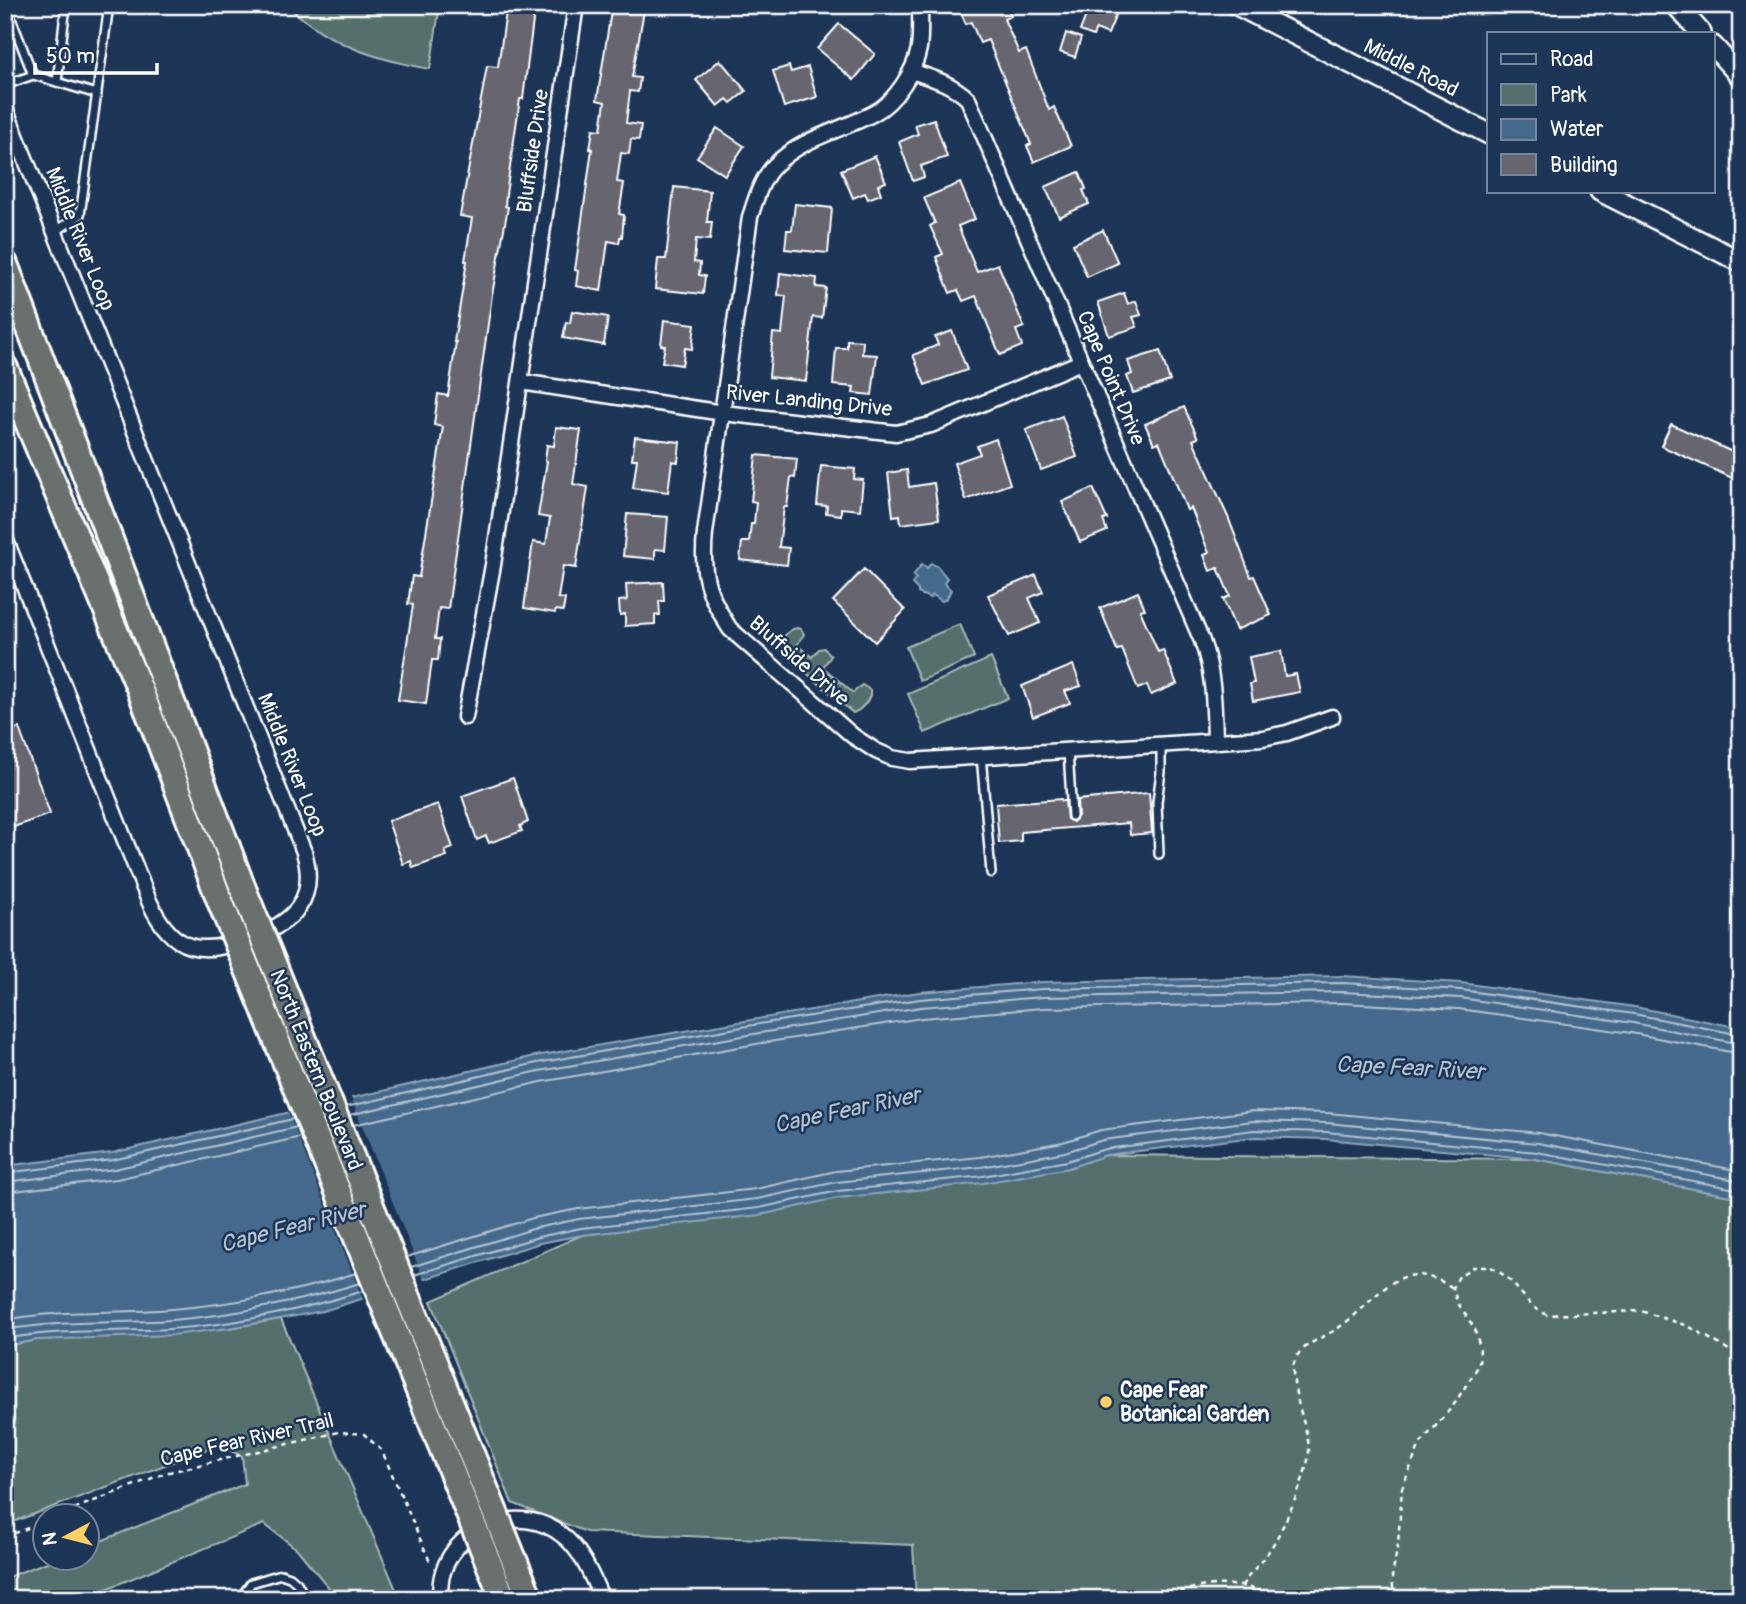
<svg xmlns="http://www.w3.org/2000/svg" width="1746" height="1604" font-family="Pangolin,sans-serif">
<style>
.green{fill:#546f6c;stroke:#aab7b6;stroke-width:2}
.water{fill:#456a8d;stroke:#8fa6bb;stroke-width:2}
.pier{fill:#1d3557}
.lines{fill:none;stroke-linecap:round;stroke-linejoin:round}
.shore{stroke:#b5c3d1;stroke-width:2}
.building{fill:#666570;stroke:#fff;stroke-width:2}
.service-casing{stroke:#fff;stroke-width:12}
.minor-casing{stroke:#fff;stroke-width:19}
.secondary-casing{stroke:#fff;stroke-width:24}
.motorway-casing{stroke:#fff;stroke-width:30}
.path{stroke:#fff;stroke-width:2.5;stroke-dasharray:5 5;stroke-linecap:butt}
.service{stroke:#1d3557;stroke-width:7}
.minor{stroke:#1d3557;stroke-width:14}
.secondary{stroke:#1d3557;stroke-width:19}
.motorway{stroke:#6a706d;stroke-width:24}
.motorway-bridge-casing{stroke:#fff;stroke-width:30;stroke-linecap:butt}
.motorway-bridge{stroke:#6a706d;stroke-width:24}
.poi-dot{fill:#ffd166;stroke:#1d3557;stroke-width:2.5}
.labels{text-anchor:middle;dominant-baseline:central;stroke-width:5;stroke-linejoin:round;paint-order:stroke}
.street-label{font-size:21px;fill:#fff;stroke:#1d3557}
.poi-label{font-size:21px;font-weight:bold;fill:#fff;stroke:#1d3557;text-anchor:start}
.water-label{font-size:23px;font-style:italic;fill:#b5c3d1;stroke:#1d3557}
</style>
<rect width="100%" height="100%" fill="#1d3557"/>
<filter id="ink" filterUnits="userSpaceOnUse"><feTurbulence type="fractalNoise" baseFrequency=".0143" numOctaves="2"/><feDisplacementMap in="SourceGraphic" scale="14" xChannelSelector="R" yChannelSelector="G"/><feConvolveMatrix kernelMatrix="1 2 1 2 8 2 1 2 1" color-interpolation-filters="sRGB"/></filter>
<g filter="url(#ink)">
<g class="green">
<path d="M287 5H440L430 69C375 59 329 45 287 5Z"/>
<path d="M960 624 974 658 920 681 906 647Z"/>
<path d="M797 628 801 629 804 634 797 645 812 657 819 649 824 648 831 656 823 667 853 693 862 685 870 690C872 699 861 710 853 713L779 649C779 641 788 629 797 628Z"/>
<path d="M991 658 1008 698 925 733 908 694Z"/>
<path d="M1106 1155 1536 1159 1741 1198V1599H916L913 1545 586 1532 512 1503 431 1301 582 1235Z"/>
<path d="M281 1319 400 1599H338L297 1549 264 1524 82 1599H5V1578L55 1559 88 1558V1546L245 1484 242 1456 218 1445 5 1525V1346L37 1340 229 1328Z"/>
</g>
<g class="water">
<path d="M931 563 938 567 947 578 944 583 951 590 947 598 942 601 933 595 930 598 918 593V590L912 584 916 579 913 576 922 564 927 568Z"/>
<path d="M1342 976 1461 983 1635 1007 1741 1028V1198L1536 1159 1326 1139 1255 1137 1106 1155 1069 1168 983 1183 838 1198 760 1215 582 1235 540 1243 323 1311 229 1328 173 1335 37 1340 5 1346V1166L112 1153 535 1056 919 992 1042 982Z"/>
</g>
<path class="pier" d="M350 1095 425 1283 364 1302 287 1109Z"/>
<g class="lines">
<g class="shore">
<path d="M346 1107 537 1063 759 1024 920 999 1042 989 1342 983 1461 990 1634 1014 1741 1035"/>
<path d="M349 1115 539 1071 760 1033 921 1007 1043 997 1342 992 1460 998 1633 1023 1741 1044"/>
<path d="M353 1125 541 1082 762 1043 922 1018 1043 1008 1342 1003 1459 1009 1631 1033 1741 1054"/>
<path d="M5 1173 113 1160 293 1119"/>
<path d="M5 1182 115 1169 297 1127"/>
<path d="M5 1192 117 1179 301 1137"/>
<path d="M407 1257 533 1218 578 1209 756 1189 836 1171 980 1157 1063 1142 1101 1130 1252 1111 1328 1113 1539 1133 1741 1171"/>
<path d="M411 1267 536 1228 579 1219 757 1199 837 1182 981 1167 1065 1152 1103 1140 1253 1121 1327 1123 1538 1143 1741 1181"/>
<path d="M414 1275 538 1237 581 1228 759 1208 838 1191 983 1176 1067 1161 1105 1149 1254 1130 1326 1132 1537 1152 1741 1190"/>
<path d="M5 1320C60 1309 116 1314 171 1309 234 1304 297 1292 356 1273"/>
<path d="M5 1330C60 1320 116 1324 171 1320 234 1315 299 1302 360 1283"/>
<path d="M5 1339C59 1329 115 1332 170 1329 235 1325 301 1310 363 1291"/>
</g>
</g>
<g class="building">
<path d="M507 5H535L523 99H520L506 194 505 206 508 207 492 295 448 609 439 608 435 639H440L438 660H432L426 704 398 700 413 605 408 604 412 576 419 577 443 427 434 425 438 394 448 396 456 342H454L467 261H465L472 218 460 216 487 66 498 67Z"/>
<path d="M612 5H645L632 77 640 78 638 92 630 91 626 123 641 125 639 140 631 139 629 154 621 153 617 182 624 183 619 214 624 215 622 237H620L619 243 608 241 601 291 576 286 578 271 575 270 592 149H590L593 129 601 130 605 102 597 100Z"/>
<path d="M968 5H1007L1011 16 1004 19 1019 53 1026 50 1049 110 1054 107 1071 146 1034 162 1027 146 1031 144 988 40 980 43 971 22 966 24 959 9Z"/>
<path d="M1090 5H1120L1108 34 1096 29 1093 36 1080 31Z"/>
<path d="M839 24 875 54 854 80 817 49Z"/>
<path d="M1066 33 1081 38 1075 57 1060 52Z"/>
<path d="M720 60 746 91 731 103 727 99 718 106 696 80Z"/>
<path d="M789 66 791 72 808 67 817 97 784 107 773 71Z"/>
<path d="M934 119 947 157 921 166 924 177 913 181 899 142 918 134 915 125Z"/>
<path d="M717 128 744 146 725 175 697 157Z"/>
<path d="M875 156 886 182 878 185 881 194 868 199 865 193 853 198 841 170Z"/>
<path d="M1079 172 1086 189 1083 190 1089 204 1059 217 1045 187Z"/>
<path d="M960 183 975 219 958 226 977 272 998 264 1024 327 1016 330 1022 346 1000 355 976 296 963 301 958 290 950 293 936 257 943 254 930 226 935 223 924 198Z"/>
<path d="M674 187 710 191 707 222H712L710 240 696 239 694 262 700 263 699 275 705 276 703 294 655 289 658 259H666Z"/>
<path d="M795 204 832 208 828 253 785 249 787 230H792Z"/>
<path d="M1103 230 1118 263 1087 277 1073 244Z"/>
<path d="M780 273 817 278 816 287 826 288 822 318 813 317 806 381 769 377 773 333 782 334 786 296 778 295Z"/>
<path d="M1124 293 1128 304 1136 301 1141 315 1133 317 1137 327 1109 336 1098 302Z"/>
<path d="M572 311 608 317 604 345 563 338 566 322 570 323Z"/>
<path d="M664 320 695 324 692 349 685 348 682 365 662 362 665 346 661 345Z"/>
<path d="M952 331 967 370 925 385 913 355 938 345 935 337Z"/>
<path d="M847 340 863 341 862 354 877 355 872 395 853 393 854 387 833 385 836 348H847Z"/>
<path d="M1160 351 1170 381 1133 393 1127 376 1132 374 1128 361Z"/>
<path d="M1184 407 1198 438 1193 440 1228 517 1251 577 1254 576 1271 615 1236 630 1223 599 1230 596 1218 568 1210 571 1204 555 1209 553 1191 508 1187 510 1159 442 1154 444 1145 424Z"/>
<path d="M1062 416 1077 457 1041 470 1026 430Z"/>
<path d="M1671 424 1741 456V482L1661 446Z"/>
<path d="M556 427 581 430 573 484 588 487 576 568 563 566 558 598 565 599 563 611 556 610 555 613 524 608 533 542 546 544 550 518 538 516 547 461 545 460 547 445 554 446Z"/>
<path d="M635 437 680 442 678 462 672 461 668 492 633 488 637 459H632Z"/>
<path d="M996 439 1010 484 966 500 954 463 980 454 977 446Z"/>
<path d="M756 455 797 459 795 478 791 477 787 507H784L779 547 789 548 787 565 740 560 742 542H749L751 524H754L756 502 751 501Z"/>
<path d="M821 466 855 469 854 479 863 480 860 510 841 508V515L826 513 827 506 817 505Z"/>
<path d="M907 470 909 487 934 483 939 519 901 524 900 515 893 516 888 473Z"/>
<path d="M1093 488 1107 519 1103 520 1107 531 1080 542 1062 502Z"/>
<path d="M627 514 668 517 665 550 655 549V559L623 556Z"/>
<path d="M864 569 905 610 875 642 833 601Z"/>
<path d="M1036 575 1043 592 1029 598 1040 623 1009 636 988 595Z"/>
<path d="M663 582 664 601H659L660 615H655V624L625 626V614L620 615 619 601 627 600 626 584Z"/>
<path d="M1138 592 1145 609 1140 610 1158 652 1163 650 1177 684 1151 695 1147 685 1138 689 1122 649 1117 650 1100 608Z"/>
<path d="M1281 651 1285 676 1296 674 1300 692 1253 701 1250 684 1254 683 1249 657Z"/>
<path d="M1073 665 1081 686 1065 691 1070 703 1033 717 1022 686Z"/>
<path d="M19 728 50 814 5 830V732Z"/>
<path d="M513 778 528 822 520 826 522 831 489 843 486 836 477 840 462 796Z"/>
<path d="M1149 793 1152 833 1130 835 1129 823 1021 832V841L999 843 996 804 1061 799 1062 801H1065L1067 819 1073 822 1078 816 1077 800Z"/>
<path d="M438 804 453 848 445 851 447 856 413 868 411 861 403 864 388 821Z"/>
</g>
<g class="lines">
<defs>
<g id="service">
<path d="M6 5 33 75"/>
<path d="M57 82 66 5"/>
<path d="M5 85 33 75 97 94"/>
<path d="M55 232 80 215 109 5"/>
<path d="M1068 751 1072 816"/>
<path d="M981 755 991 873"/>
<path d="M1159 854 1157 802 1161 772V744"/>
<path d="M240 1599 251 1583 281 1574 290 1577 297 1583 306 1599"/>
</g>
<g id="minor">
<path d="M920 5C920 19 921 34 919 48 915 71 895 102 874 113 841 131 803 137 775 165 761 179 756 199 750 217L705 533C701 575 707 593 730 629L853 736 876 751 892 758 910 761 1263 738 1287 733 1332 717"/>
<path d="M911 71C932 78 951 83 968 99L1202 641C1214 674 1214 706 1215 740"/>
<path d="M5 108 304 852C318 900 293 923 251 938 201 956 173 954 149 901L5 538"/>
<path d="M521 382 723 413 896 433 931 425 1081 362"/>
<path d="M465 717 493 565 576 5"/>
<path d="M440 1599C440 1590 440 1580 443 1572 458 1524 523 1503 562 1535 582 1550 592 1577 602 1599"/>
</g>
<g id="secondary">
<path d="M1237 5 1489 134"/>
<path d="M1676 5 1701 33"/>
<path d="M1713 46 1741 77"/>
<path d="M1600 191 1741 262"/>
</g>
<g id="motorway">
<path d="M5 264 244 891"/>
<path d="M5 368 140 690 220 901"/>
<path d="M519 1572 530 1599"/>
<path d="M496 1581 503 1599"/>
</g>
</defs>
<use href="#service" class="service-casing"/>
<use href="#minor" class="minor-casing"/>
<use href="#secondary" class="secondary-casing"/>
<use href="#motorway" class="motorway-casing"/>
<g class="path">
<path d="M56 1516 165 1473 339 1432 364 1434 382 1451 431 1564"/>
<path d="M5 1537 46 1521"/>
<path d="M1242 1586C1250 1572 1262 1562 1271 1548 1283 1529 1310 1471 1309 1449 1308 1426 1284 1375 1297 1356 1306 1342 1328 1336 1341 1326 1381 1298 1397 1253 1453 1288"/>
<path d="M1161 1599C1198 1583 1240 1577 1276 1599"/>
<path d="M1394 1599 1392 1577 1398 1544 1402 1488 1420 1444 1453 1406 1479 1365 1480 1348 1475 1329 1457 1302 1453 1288 1459 1276 1473 1267H1491L1507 1277 1533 1307 1547 1315 1641 1311 1688 1326 1741 1357"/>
</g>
<use href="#service" class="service"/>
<use href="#minor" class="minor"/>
<use href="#secondary" class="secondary"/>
<use href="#motorway" class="motorway"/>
<defs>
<g id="motorway-bridge">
<path d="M244 891 519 1572"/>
<path d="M220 901 496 1581"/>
</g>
</defs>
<use href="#motorway-bridge" class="motorway-bridge-casing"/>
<use href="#motorway-bridge" class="motorway-bridge"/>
</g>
</g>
<circle class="poi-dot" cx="1106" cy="1402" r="7"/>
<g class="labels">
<g class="street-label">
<text transform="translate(1411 68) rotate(27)">Middle Road</text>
<text transform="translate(533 151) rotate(-82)">Bluffside Drive</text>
<text transform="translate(80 239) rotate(68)">Middle River Loop</text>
<text transform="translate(1111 378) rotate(67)">Cape Point Drive</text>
<text transform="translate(809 401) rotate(6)">River Landing Drive</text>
<text transform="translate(799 661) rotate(41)">Bluffside Drive</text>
<text transform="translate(292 765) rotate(68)">Middle River Loop</text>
<text transform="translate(316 1070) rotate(68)">North Eastern Boulevard</text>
<text transform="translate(247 1440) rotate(-13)">Cape Fear River Trail</text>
</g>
<g class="poi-label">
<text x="1120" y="1390">Cape Fear<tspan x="1120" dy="24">Botanical Garden</tspan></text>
</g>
<g class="water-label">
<text transform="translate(1410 1068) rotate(3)">Cape Fear River</text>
<text transform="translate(847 1110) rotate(-12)">Cape Fear River</text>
<text transform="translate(293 1227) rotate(-14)">Cape Fear River</text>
</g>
</g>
<rect width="1746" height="1604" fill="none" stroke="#1d3557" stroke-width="28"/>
<rect x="14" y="14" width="1718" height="1576" fill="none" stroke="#fff" stroke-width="2.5" filter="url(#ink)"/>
<rect x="1487" y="32" width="228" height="161" fill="#1d3557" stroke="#77869a" stroke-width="2"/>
<rect x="1501" y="54" width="35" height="10" fill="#1d3557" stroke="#77869a" stroke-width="2"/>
<text x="1550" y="66" font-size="21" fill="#ffffff">Road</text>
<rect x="1501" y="84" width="35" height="21" fill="#546f6c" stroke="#77869a" stroke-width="2"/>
<text x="1550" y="102" font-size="21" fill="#ffffff">Park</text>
<rect x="1501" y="119" width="35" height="21" fill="#456a8d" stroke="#77869a" stroke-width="2"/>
<text x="1550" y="136" font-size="21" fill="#ffffff">Water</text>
<rect x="1501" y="154" width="35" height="21" fill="#666570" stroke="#77869a" stroke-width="2"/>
<text x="1550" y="172" font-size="21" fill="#ffffff">Building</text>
<g transform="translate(66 1537) rotate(263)"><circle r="33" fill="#1d3557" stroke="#77869a" stroke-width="2"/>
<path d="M0-5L12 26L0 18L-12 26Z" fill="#ffd166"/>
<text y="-10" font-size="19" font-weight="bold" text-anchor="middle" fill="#ffffff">N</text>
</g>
<path d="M35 63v10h122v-10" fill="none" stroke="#ffffff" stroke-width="3.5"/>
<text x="46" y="63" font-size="21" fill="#ffffff" stroke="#1d3557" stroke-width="5" paint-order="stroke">50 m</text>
</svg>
